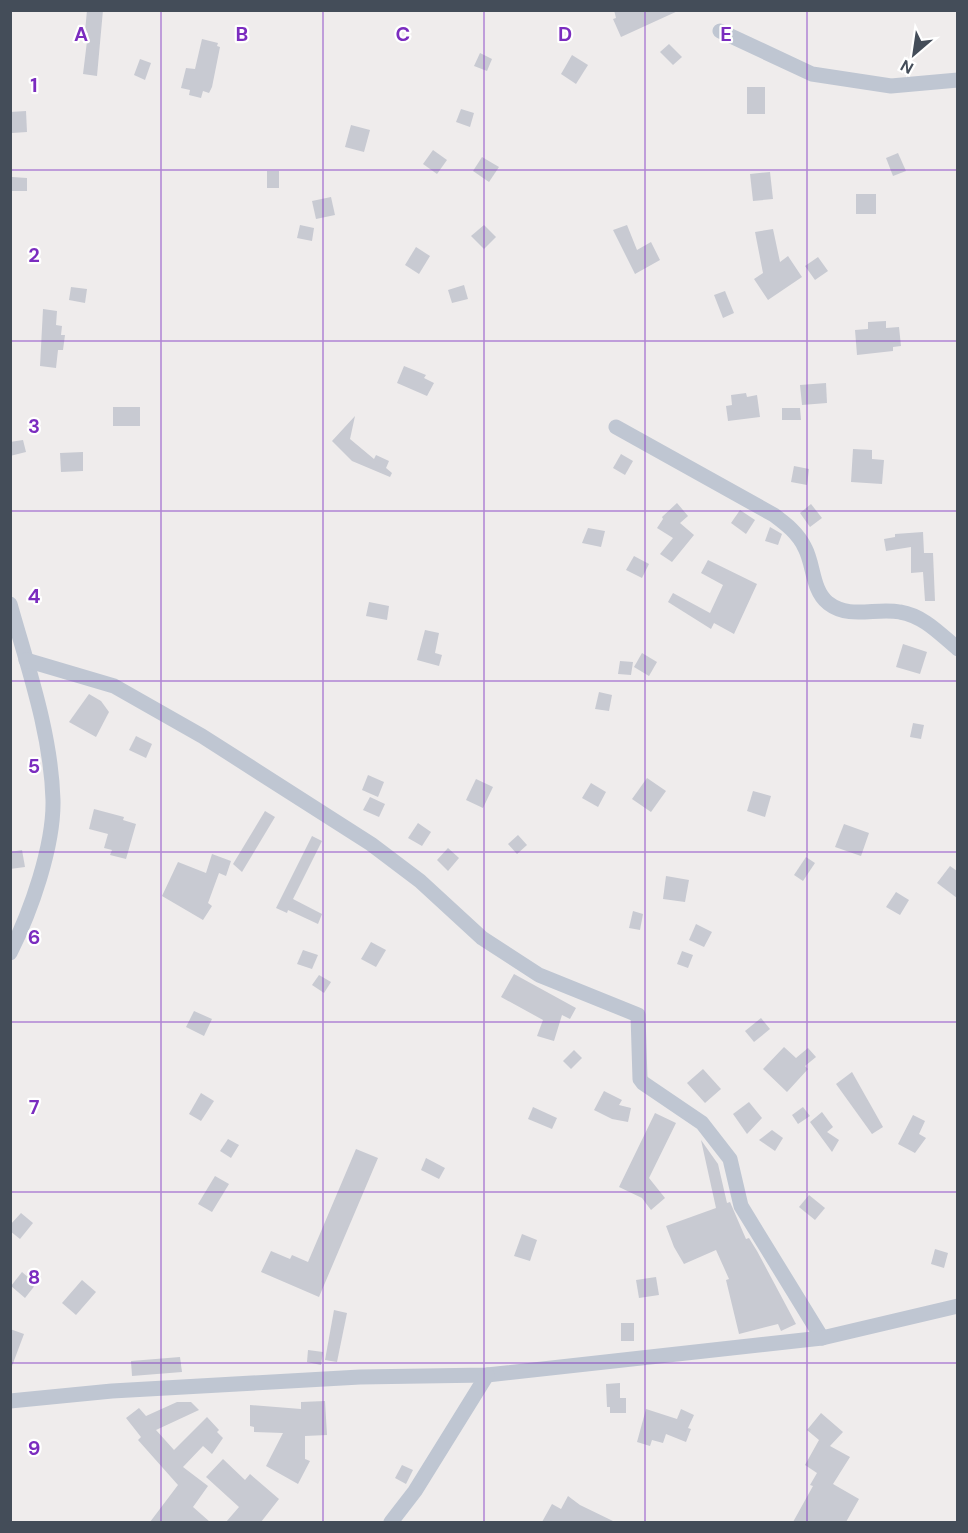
<svg xmlns="http://www.w3.org/2000/svg" width="968" height="1533" font-family="'DM Sans',sans-serif">
<style>
.building{fill:#c8cad2}
.lines{fill:none;stroke-linecap:round;stroke-linejoin:round}
.minor{stroke:#bfc6d2;stroke-width:15}
.grid{fill:none;stroke:#7b2cbf;stroke-width:1.5;stroke-opacity:0.55}
.grid-label{font-size:20px;text-anchor:middle;font-weight:bold;fill:#7b2cbf;stroke:#fff;stroke-width:4.5;stroke-linejoin:round;paint-order:stroke}
</style>
<rect width="100%" height="100%" fill="#efecec"/>
<g class="building">
<path d="M87 10H103L97 76 83 74 88 33 85 32Z"/>
<path d="M614 10H680L621 37 613 19 616 18Z"/>
<path d="M202 39 218 43 217 46 220 47 212 87 209 93 203 91 201 98 189 95 190 90 181 88 186 68 195 69Z"/>
<path d="M669 44 682 57 673 65 660 52Z"/>
<path d="M480 53 492 59 487 71 474 66Z"/>
<path d="M572 55 588 65 576 84 561 74Z"/>
<path d="M140 59 151 63 145 80 134 75Z"/>
<rect x="747" y="87" width="18" height="27"/>
<path d="M461 109 474 113 470 127 456 122Z"/>
<path d="M26 111 27 132 12 133 10 112Z"/>
<path d="M351 125 370 130 364 152 345 147Z"/>
<path d="M433 150 447 160 437 174 423 164Z"/>
<path d="M898 153 906 171 893 176 886 158Z"/>
<path d="M482 157 499 167 489 182 473 171Z"/>
<rect x="267" y="171" width="12" height="17"/>
<path d="M770 172 773 199 753 201 750 174Z"/>
<path d="M12 177 27 178V191H12Z"/>
<rect x="856" y="194" width="20" height="20"/>
<path d="M331 197 335 215 316 219 312 201Z"/>
<path d="M300 225 314 228 312 241 297 238Z"/>
<path d="M484 225 496 237 484 249 471 236Z"/>
<path d="M627 225 637 250 651 242 660 260 635 274 613 230Z"/>
<path d="M773 229 780 262 788 256 802 277 768 300 754 279 763 273 755 232Z"/>
<path d="M416 247 430 256 419 274 405 265Z"/>
<path d="M818 257 828 271 815 280 805 266Z"/>
<path d="M464 285 468 299 452 303 448 290Z"/>
<path d="M71 287 87 289 85 303 69 300Z"/>
<path d="M725 291 734 313 723 318 714 295Z"/>
<path d="M43 309 57 311 56 325 62 326 61 335H65L63 350H58L56 368 40 366Z"/>
<path d="M886 321V328L899 327 901 346 893 347V351L857 355 855 330 868 329V322Z"/>
<path d="M404 366 426 375 424 378 434 383 427 396 397 383Z"/>
<path d="M826 383 827 403 802 405 800 385Z"/>
<path d="M746 393 747 397 757 395 760 417 728 421 726 406 732 405 731 395Z"/>
<rect x="113" y="407" width="27" height="19"/>
<path d="M782 408H800L801 420H782Z"/>
<path d="M355 416 350 439 374 459 376 455 389 461 386 468 392 473 390 477 352 461 332 441Z"/>
<path d="M23 440 26 452 10 456V442Z"/>
<path d="M853 449 872 450V459L884 460 882 484 851 482Z"/>
<path d="M83 452V471L61 472 60 453Z"/>
<path d="M621 454 633 461 625 475 613 468Z"/>
<path d="M794 466 809 469 807 485 791 482Z"/>
<path d="M677 503 688 516 680 523 694 535 672 562 660 554 673 538 657 528 663 519 662 517Z"/>
<path d="M811 504 822 518 810 527 800 513Z"/>
<path d="M740 510 755 520 746 534 731 523Z"/>
<path d="M770 527 782 534 778 545 765 541Z"/>
<path d="M588 528 605 531 601 547 582 543Z"/>
<path d="M923 532 924 553H933L935 601H925L923 572 911 573V547L886 551 884 539 895 537V534Z"/>
<path d="M634 556 649 564 642 578 626 570Z"/>
<path d="M708 560 757 584 734 634 714 623 711 629 668 602 673 593 710 613 723 585 701 573Z"/>
<path d="M369 602 389 606 387 620 366 616Z"/>
<path d="M425 630 439 633 435 653 442 655 439 666 417 660Z"/>
<path d="M903 644 927 652 920 674 896 667Z"/>
<path d="M642 653 657 662 649 676 634 667Z"/>
<path d="M620 661 633 662 631 675 618 674Z"/>
<path d="M599 692 612 695 609 711 595 709Z"/>
<path d="M89 694 101 701 109 712 96 737 69 722Z"/>
<path d="M913 723 924 725 921 739 910 737Z"/>
<path d="M136 736 152 744 146 758 129 750Z"/>
<path d="M368 775 384 782 378 797 362 790Z"/>
<path d="M647 778 666 791 651 812 632 799Z"/>
<path d="M476 779 493 787 483 808 466 800Z"/>
<path d="M591 783 606 792 598 807 582 798Z"/>
<path d="M753 791 771 796 765 817 747 811Z"/>
<path d="M370 797 385 804 379 817 363 810Z"/>
<path d="M94 809 124 817 123 820 136 824 126 859 110 855 112 850 104 848 108 834 89 829Z"/>
<path d="M265 811 275 817 242 872 233 864Z"/>
<path d="M418 823 431 832 422 846 408 838Z"/>
<path d="M844 824 869 833 861 856 835 847Z"/>
<path d="M518 835 527 845 517 854 508 844Z"/>
<path d="M312 836 322 841 293 899 322 914 318 924 288 910 287 913 276 908Z"/>
<path d="M448 848 459 858 448 871 437 860Z"/>
<path d="M22 850 25 867 10 869V852Z"/>
<path d="M212 854 231 861 226 876 219 873 208 903 212 906 203 920 162 896 178 862 206 873Z"/>
<path d="M806 857 815 863 803 881 794 875Z"/>
<path d="M950 866 957 871V898L937 883Z"/>
<path d="M666 876 689 880 685 902 663 899Z"/>
<path d="M896 892 909 900 900 915 886 907Z"/>
<path d="M633 911 643 914 640 930 629 928Z"/>
<path d="M696 924 712 932 704 947 689 940Z"/>
<path d="M371 942 386 950 376 967 361 959Z"/>
<path d="M303 950 318 955 312 969 297 964Z"/>
<path d="M682 951 693 955 688 968 677 964Z"/>
<path d="M514 974 576 1008 570 1019 562 1015 554 1041 537 1036 543 1020 501 997Z"/>
<path d="M319 975 331 982 324 993 312 985Z"/>
<path d="M194 1011 212 1019 204 1036 186 1027Z"/>
<path d="M761 1018 770 1029 754 1042 745 1031Z"/>
<path d="M784 1047 796 1058 808 1048 816 1057 805 1066 808 1069 787 1092 763 1069Z"/>
<path d="M574 1050 582 1058 571 1069 563 1061Z"/>
<path d="M703 1069 721 1089 705 1103 687 1083Z"/>
<path d="M852 1072 883 1127 872 1134 836 1084Z"/>
<path d="M604 1091 622 1100 619 1105 631 1108 628 1122 612 1119 594 1110Z"/>
<path d="M201 1093 214 1101 201 1121 189 1114Z"/>
<path d="M749 1102 762 1118 747 1134 733 1114Z"/>
<path d="M533 1107 557 1118 552 1129 528 1119Z"/>
<path d="M803 1107 810 1116 798 1124 792 1115Z"/>
<path d="M822 1112 833 1127 827 1132 839 1140 832 1152 810 1122Z"/>
<path d="M655 1113 676 1123 649 1178 665 1198 651 1210 642 1198 619 1187Z"/>
<path d="M913 1115 925 1121 919 1134 926 1138 915 1153 898 1144Z"/>
<path d="M772 1130 783 1138 775 1151 759 1140Z"/>
<path d="M228 1139 239 1145 231 1158 220 1151Z"/>
<path d="M701 1140 718 1164 727 1203 730 1202 746 1239 749 1238 757 1251 796 1324 781 1331 778 1324 739 1334 726 1280 729 1279 716 1250 684 1264 674 1247 666 1226 716 1208Z"/>
<path d="M356 1149 378 1158 319 1297 261 1272 271 1251 290 1259 292 1255 308 1262Z"/>
<path d="M426 1158 445 1168 439 1179 421 1170Z"/>
<path d="M215 1176 229 1184 212 1212 198 1204Z"/>
<path d="M809 1195 825 1208 815 1220 799 1207Z"/>
<path d="M21 1213 33 1223 20 1239 10 1231V1225Z"/>
<path d="M522 1234 537 1240 530 1261 514 1256Z"/>
<path d="M935 1249 948 1253 944 1268 931 1264Z"/>
<path d="M22 1272 36 1284 25 1298 11 1286Z"/>
<path d="M656 1277 659 1295 639 1298 636 1280Z"/>
<path d="M82 1280 96 1292 76 1315 62 1303Z"/>
<path d="M334 1310 347 1313 337 1362 325 1360Z"/>
<rect x="621" y="1323" width="13" height="18"/>
<path d="M10 1329 24 1334 12 1366H10Z"/>
<path d="M308 1350 323 1352 321 1365 307 1362Z"/>
<path d="M180 1357 182 1372 132 1376 131 1361Z"/>
<path d="M620 1383V1398H626V1413H610V1407H607L606 1384Z"/>
<path d="M325 1401 327 1435 305 1436V1459L310 1461 298 1484 266 1466 283 1433 254 1432V1427L250 1426V1405L301 1409V1402Z"/>
<path d="M177 1402H191L199 1410 156 1430 174 1450 207 1417 219 1430 217 1432 223 1438 212 1454 203 1446 183 1467 208 1486 193 1507 210 1522H150L178 1485 138 1440 141 1437 126 1418 139 1408 146 1416Z"/>
<path d="M646 1409 677 1419 681 1409 694 1415 688 1428 691 1429 686 1442 666 1434 663 1443 652 1440 650 1446 637 1442Z"/>
<path d="M821 1413 843 1432 830 1446 850 1457 833 1484 859 1499 846 1522H793L813 1486 810 1485 817 1473 805 1465 819 1440 807 1430Z"/>
<path d="M223 1459 245 1480 250 1474 279 1499 261 1522H226L239 1507 206 1477Z"/>
<path d="M402 1465 413 1470 406 1484 395 1478Z"/>
<path d="M568 1496 580 1505 615 1522H542L552 1504 561 1509Z"/>
</g>
<g class="lines">
<g class="minor">
<path d="M720 31 812 74 891 86 958 80"/>
<path d="M616 427 774 515C786 524 798 533 805 548 814 565 812 590 828 603 850 620 876 607 900 612 924 616 940 634 958 649"/>
<path d="M10 604C28 668 51 733 53 800 54 846 31 911 10 953"/>
<path d="M26 660 114 686 202 736 371 844 420 881 482 938 539 975 638 1015 640 1079 643 1083 702 1123 730 1159 741 1206 822 1338"/>
<path d="M10 1401 112 1391 360 1377 487 1375 822 1338 958 1306"/>
<path d="M391 1522 415 1491 487 1375"/>
</g>
</g>
<path class="grid" d="M161 10V1522M323 10V1522M484 10V1522M645 10V1522M807 10V1522M10 170H958M10 341H958M10 511H958M10 681H958M10 852H958M10 1022H958M10 1192H958M10 1363H958"/>
<g class="grid-label">
<text x="81" y="41">A</text>
<text x="242" y="41">B</text>
<text x="403" y="41">C</text>
<text x="565" y="41">D</text>
<text x="726" y="41">E</text>
<text x="34" y="92">1</text>
<text x="34" y="262">2</text>
<text x="34" y="433">3</text>
<text x="34" y="603">4</text>
<text x="34" y="773">5</text>
<text x="34" y="944">6</text>
<text x="34" y="1114">7</text>
<text x="34" y="1284">8</text>
<text x="34" y="1455">9</text>
</g>
<rect width="968" height="1533" fill="none" stroke="#444d59" stroke-width="24"/>
<g transform="translate(914 54) rotate(209)" stroke="#ffffff" stroke-width="4.5" paint-order="stroke">
<path d="M0-4.5L10 22L0 15L-10 22Z" fill="#444d59"/>
<text y="-9" font-size="16" font-weight="bold" text-anchor="middle" fill="#444d59">N</text>
</g>
</svg>
